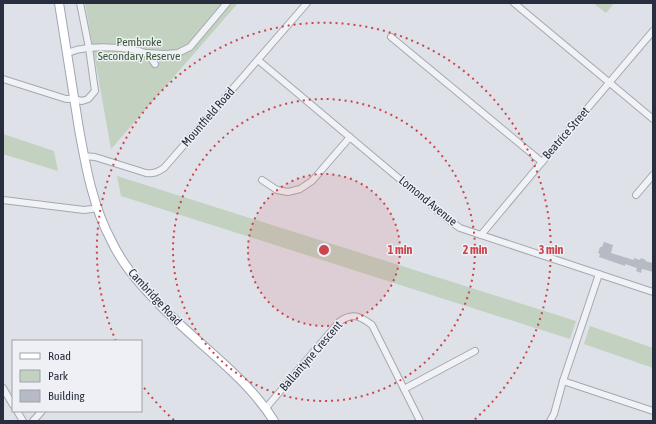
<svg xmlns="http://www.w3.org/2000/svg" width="656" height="424" font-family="'Asap Condensed',sans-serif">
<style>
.green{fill:#c2d1c0}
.building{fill:#b6bac4}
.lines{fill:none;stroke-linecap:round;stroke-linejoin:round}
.minor-casing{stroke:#a4a8b1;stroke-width:8}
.major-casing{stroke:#9ea4b3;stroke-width:10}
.minor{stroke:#f1f2f6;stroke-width:6}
.major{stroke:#fff;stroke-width:8}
.ring{fill:none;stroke:#ca464e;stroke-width:2;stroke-dasharray:2 4}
.labels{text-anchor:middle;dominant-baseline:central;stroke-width:3;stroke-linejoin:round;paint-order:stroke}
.park-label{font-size:12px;fill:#395936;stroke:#eef0f5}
.street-label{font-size:12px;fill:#282e3e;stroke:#eef0f5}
.centre{fill:#ca464e;stroke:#eef0f5;stroke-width:2}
.ring-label{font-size:12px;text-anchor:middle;font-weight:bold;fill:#ca464e;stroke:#eef0f5;stroke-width:3;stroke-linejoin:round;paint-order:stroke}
</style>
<rect width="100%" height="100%" fill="#dee1e7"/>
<g class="green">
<path d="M85 3H238L111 149Z"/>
<path d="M593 3H614L606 13Z"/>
<path d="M3 134 54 151 58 171 3 154Z"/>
<path d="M117 176 576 321 570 339 121 196Z"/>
<path d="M590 326 653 348V368L584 344Z"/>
</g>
<path class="building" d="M604 242 613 245 611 253 634 260V258L640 260 641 258 646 260 645 261 653 263V272L642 269 641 273 636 271 637 268 625 264V266L599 257 600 254 598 253 600 247H602Z"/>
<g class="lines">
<defs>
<g id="minor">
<path d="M514 3 653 119"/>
<path d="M391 37 542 162"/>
<path d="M67 53C72 52 77 49 82 49 96 46 132 47 145 53 149 54 152 60 155 64"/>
<path d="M146 53 165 54 178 53 190 47 227 3"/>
<path d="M258 60 421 197 450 221 460 228 653 292"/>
<path d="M3 79 66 99H74L82 101 88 99 95 91 89 48 80 3"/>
<path d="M84 156 95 157 146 173C154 174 158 172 164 168L307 3"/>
<path d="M262 180 277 190 288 192 300 189 312 181 350 137"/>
<path d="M636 195 653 175"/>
<path d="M3 200 84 210 92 209 97 208"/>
<path d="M481 235 542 162 653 31"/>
<path d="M563 381 653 411"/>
<path d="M3 388 13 405"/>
<path d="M404 389 475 351"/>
<path d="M266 408 339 322C352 312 360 316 372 325L420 421"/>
<path d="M17 411 23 421"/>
<path d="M33 421 42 411"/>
<path d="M550 421 554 414 563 381 599 274"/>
</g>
<path id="major" d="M59 3C66 45 72 87 79 129 86 168 93 207 112 242 120 259 132 275 145 289 185 336 241 369 274 421"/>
</defs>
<use href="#minor" class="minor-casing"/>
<use href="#major" class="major-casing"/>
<use href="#minor" class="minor"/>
<use href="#major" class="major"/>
</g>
<circle cx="324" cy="250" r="76" fill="#ca464e" fill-opacity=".12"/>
<g class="ring">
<circle cx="324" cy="250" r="76"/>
<circle cx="324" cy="250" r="151"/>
<path d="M174 420A227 227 0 0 1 142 385M116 341A227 227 0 1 1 474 420"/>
</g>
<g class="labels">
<g class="park-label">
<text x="139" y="42">Pembroke<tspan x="139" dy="14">Secondary Reserve</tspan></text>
</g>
<g class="street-label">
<text transform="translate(208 117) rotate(-49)">Mountfield Road</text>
<text transform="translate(566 133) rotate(-49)">Beatrice Street</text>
<text transform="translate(428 201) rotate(39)">Lomond Avenue</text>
<text transform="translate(155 297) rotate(47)">Cambridge Road</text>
<text transform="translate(311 356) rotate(-49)">Ballantyne Crescent</text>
</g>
</g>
<circle cx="324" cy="250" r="6" class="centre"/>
<g class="ring-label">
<text x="400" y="254">1 min</text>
<text x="475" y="254">2 min</text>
<text x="551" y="254">3 min</text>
</g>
<rect width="656" height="424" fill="none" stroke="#282e3e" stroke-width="8"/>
<rect x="12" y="340" width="130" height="72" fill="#eef0f5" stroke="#9fa2ac"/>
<rect x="20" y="353" width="20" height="6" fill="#ffffff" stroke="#9fa2ac"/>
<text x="48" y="360" font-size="12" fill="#282e3e">Road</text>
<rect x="20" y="370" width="20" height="12" fill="#c2d1c0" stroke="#9fa2ac"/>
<text x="48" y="380" font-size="12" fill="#282e3e">Park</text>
<rect x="20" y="390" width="20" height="12" fill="#b6bac4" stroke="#9fa2ac"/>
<text x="48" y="400" font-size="12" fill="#282e3e">Building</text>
</svg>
